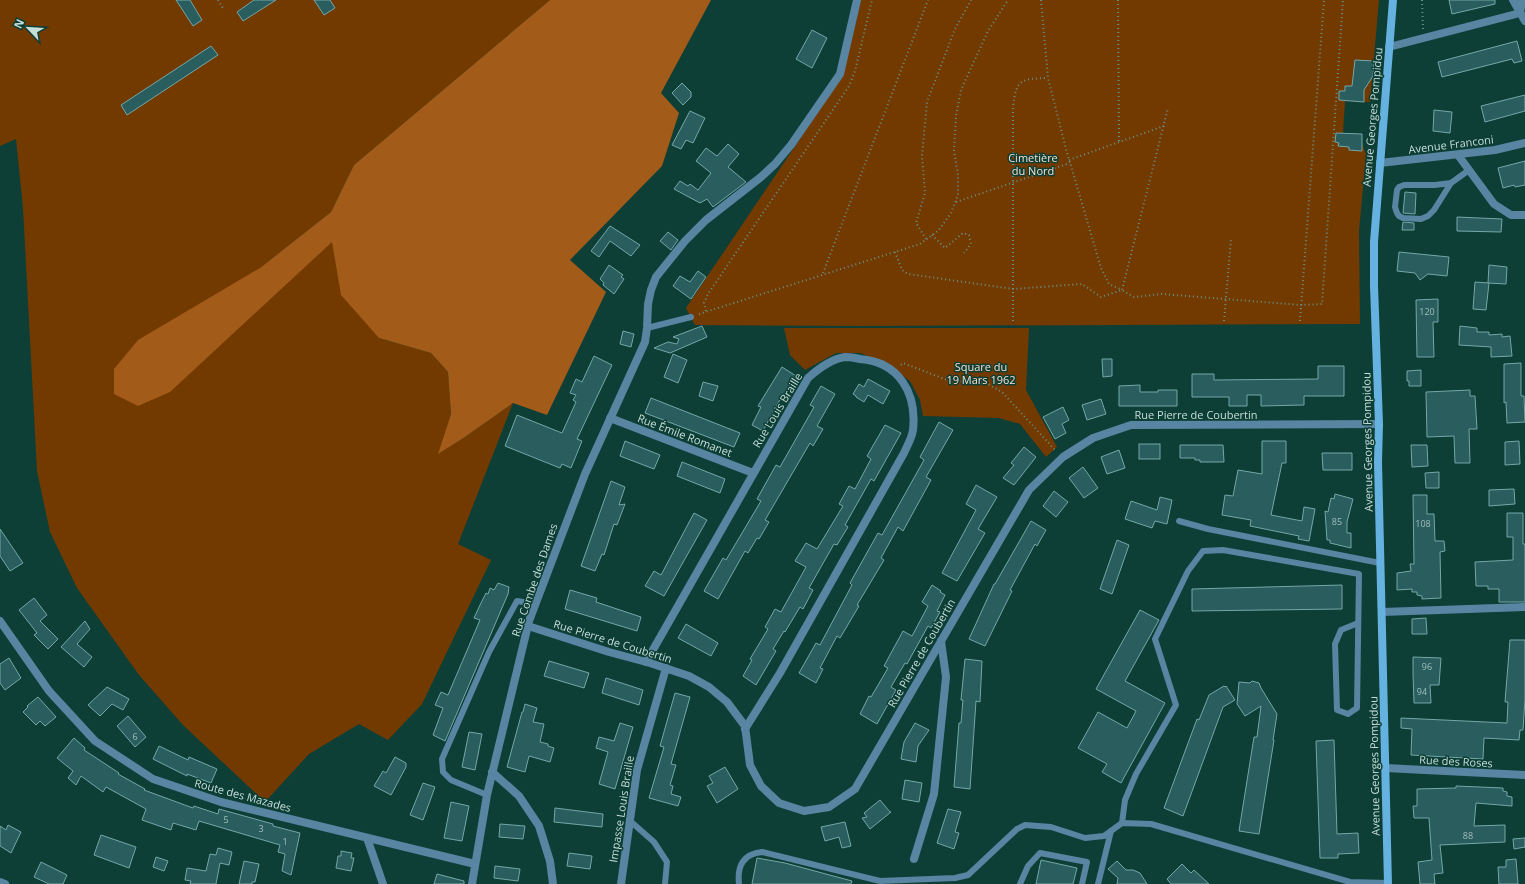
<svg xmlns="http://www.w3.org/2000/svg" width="1525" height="884" font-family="'Open Sans',sans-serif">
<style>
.green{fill:#733a00}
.forest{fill:#a25b19}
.building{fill:#2a5d5e;stroke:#74a7a8}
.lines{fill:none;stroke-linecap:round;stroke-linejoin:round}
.path{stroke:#6a8f87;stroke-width:2;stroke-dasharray:1 3;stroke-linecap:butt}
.service{stroke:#5785a2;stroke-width:6}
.minor{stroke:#5785a2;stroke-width:8}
.secondary{stroke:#65b1e0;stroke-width:8}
.labels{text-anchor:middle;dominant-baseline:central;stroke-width:3;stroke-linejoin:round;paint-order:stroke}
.number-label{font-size:9px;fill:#9fbeba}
.street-label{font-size:11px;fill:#c6ded8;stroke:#0d3f36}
.park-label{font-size:11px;fill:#f8dfce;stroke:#0d3f36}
</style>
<rect width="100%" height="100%" fill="#0d3f36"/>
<g class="green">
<path d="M0 0H550L354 165 331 212 260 268 269 300 332 241 379 338 431 353 448 372 451 414 439 453 465 437 513 403 458 544 491 560 422 704 388 740 359 724 309 754 265 802 183 725 139 675 77 588 50 532 37 471 23 208 16 139 0 146Z"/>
<path d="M861 0H1379L1370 102 1345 101 1343 133 1362 134V144L1366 154 1359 231 1360 324 862 326 695 325 686 308 843 75Z"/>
<path d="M784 328H1029L1026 390 1057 447 1046 457 1020 424 999 418 923 416 920 400 910 381 881 361 860 353H836L805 370 790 355Z"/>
</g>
<path class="forest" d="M550 0H711L661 93 679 113 662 166 570 260 606 292 547 415 513 403 465 437 438 454 451 414 448 372 431 353 379 338 341 295 332 242 170 392 138 406 114 394V369L138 340 260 268 331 212 354 165Z"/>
<g class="building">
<path d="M176 0H190L202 20 193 26Z"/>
<path d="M254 0H276L243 21 237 12Z"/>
<path d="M314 0H330L335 8 324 15Z"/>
<path d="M1449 0H1495V4L1452 14Z"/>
<path d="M812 30 827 38 812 68 796 59Z"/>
<path d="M1517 41 1522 61 1514 63 1512 59 1442 77 1438 62Z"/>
<path d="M211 46 218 55 127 115 121 105Z"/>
<path d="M1355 60 1374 61 1373 76 1364 90V102L1339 100V91H1345V86H1352Z"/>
<path d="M682 83 691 92V97L683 105 672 93Z"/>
<path d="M1525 95V111L1485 122 1481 106Z"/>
<path d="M1434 110 1452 112 1450 133 1433 131Z"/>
<path d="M690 111 705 118 693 143 686 140 681 149 672 145Z"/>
<path d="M1336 133 1362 134V151L1349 150V147L1338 146 1339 143 1335 142Z"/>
<path d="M728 144 739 154 728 167 746 182 713 207 707 199 700 203 674 189 680 181 688 186 690 184 698 190 711 173 696 161 706 148 717 156Z"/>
<path d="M1525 161V185L1515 187 1514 185 1503 188 1498 168Z"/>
<path d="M1405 192 1416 193 1415 214 1403 213Z"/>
<path d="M1457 217 1502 219 1501 232 1457 231Z"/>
<path d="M1403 222 1414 223V230H1402Z"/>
<path d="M610 226 640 245 631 256 610 241 599 257 591 251Z"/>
<path d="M668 232 678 240 671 250 660 241Z"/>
<path d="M1399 252 1449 257 1447 276 1428 274 1420 280 1415 273 1397 271Z"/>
<path d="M609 265 623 275 621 277 624 279 614 294 603 285 604 283 600 279Z"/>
<path d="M1489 265 1507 267 1506 284 1488 283Z"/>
<path d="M698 271 706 277 691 299 673 286 680 276 690 282Z"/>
<path d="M1475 282 1489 283 1486 310 1473 309Z"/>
<path d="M1438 299V322H1433L1434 357H1417L1416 300Z"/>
<path d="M702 326 707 337 670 353 654 348 668 342 677 344 679 339 673 337Z"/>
<path d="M1460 326 1477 328V332H1489V335L1502 334V337L1510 336 1512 356 1491 357V347L1459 345Z"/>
<path d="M623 331 634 334 631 347 620 344Z"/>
<path d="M673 354 687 360 678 383 664 377Z"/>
<path d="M594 356 612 365 577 439 582 441 571 468 562 464 560 468 505 446 517 415 562 433 576 402 573 400 576 395 570 393 576 379 582 382Z"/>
<path d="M1102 359H1112V376L1103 377Z"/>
<path d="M1521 363V396H1524L1525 422 1507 423 1506 402 1504 403V364Z"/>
<path d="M1318 366H1344V396H1304V405L1261 406V395H1247V406H1229V397H1192V374H1214V380L1318 379Z"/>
<path d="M782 367 796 376 778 403 763 431 752 425 761 407 758 406Z"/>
<path d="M1421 370V386H1409V381H1407V371Z"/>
<path d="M868 379 890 391 883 404 868 395 864 402 856 397V396L853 394 859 384 864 387Z"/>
<path d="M703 382 718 386 713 401 699 396Z"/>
<path d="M1140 385V392H1158V390H1177V406H1119V386Z"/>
<path d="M821 386 835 394 817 426 823 429 813 446 810 443 765 520 769 522 759 539 757 538 748 553 745 551 718 599 704 591 723 558 726 560 761 501 757 499 776 465 780 467 814 407 810 405Z"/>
<path d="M1470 390V396H1475L1477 429H1469L1470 463H1455L1454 436 1427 437 1426 392Z"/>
<path d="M651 398 740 433 734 447 645 413Z"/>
<path d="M1101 399 1106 414 1087 420 1082 405Z"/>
<path d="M1063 407 1069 420 1062 424 1066 433 1055 439 1043 417Z"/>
<path d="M939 422 953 430 926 477 931 480 903 531 898 527 881 558 884 560 857 605 859 606 840 638 837 636 820 668 823 669 816 683 799 673 816 643 820 645 852 585 850 583 878 533 882 535 924 460 920 457Z"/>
<path d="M885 425 901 433 874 481 871 479 845 525 848 527 837 545 834 544 809 588 813 590 803 609 800 607 785 632 784 631 773 649 776 651 756 685 743 676 752 660 750 659 768 629 765 627 775 609 781 612 806 567 795 561 806 543 817 549 843 506 839 504 849 486 855 489 871 459 867 456Z"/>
<path d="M625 441 660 455 654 469 620 456Z"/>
<path d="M1262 441H1286V463H1282L1271 515 1302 521 1304 507 1315 509 1309 541 1298 539 1299 536 1250 526 1251 520 1222 515 1225 495 1233 496 1238 470 1262 474Z"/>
<path d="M1519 441 1520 464 1505 465V442Z"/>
<rect x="1139" y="444" width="21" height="15"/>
<path d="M1180 445H1223L1224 462H1200V460H1195V458H1180Z"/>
<path d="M1411 445H1427L1428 466 1412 467Z"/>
<path d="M1024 447 1036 457 1014 485 1003 478 1014 465 1011 463Z"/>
<path d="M1119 450 1125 468 1107 474 1101 457Z"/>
<path d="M1322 453H1352V470H1323Z"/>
<path d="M682 462 725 479 720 493 677 476Z"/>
<path d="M1083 467 1098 488 1084 498 1069 478Z"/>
<path d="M1439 472V488H1426L1425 473Z"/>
<path d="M611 481 625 487 619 505 625 504 617 525 614 524 604 555 602 554 595 571 581 566Z"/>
<path d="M976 485 997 497 978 529 985 533 957 581 942 573 976 510 966 504Z"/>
<path d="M1514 489 1515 504 1489 506V490Z"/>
<path d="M1054 491 1068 502 1056 517 1043 506Z"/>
<path d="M1335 494 1353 499 1347 522V533H1351V548L1330 543V540H1327L1325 511 1328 512 1331 498 1334 499Z"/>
<path d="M1413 495H1427V514H1434L1435 541H1444L1445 551 1440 552 1441 598 1422 599V596L1417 595V592H1412V589L1397 590V573L1411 571 1410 564H1414Z"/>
<path d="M1160 497 1172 500 1167 524 1155 521 1152 528 1125 519 1131 501 1157 510Z"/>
<path d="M694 513 707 520 664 596 645 586 654 571 661 575Z"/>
<path d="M1507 513H1523V544H1525V602H1499V589H1488V586H1476L1475 562 1513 560V537H1507Z"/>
<path d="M1031 521 1046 530 1037 546 1035 544 1010 590 1012 591 985 646 969 639 994 584H995Z"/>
<path d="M0 529 23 563 10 571 0 556Z"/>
<path d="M1117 540 1129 545 1112 594 1100 589Z"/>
<path d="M498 583 509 587 508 594 445 741 433 735 443 708 435 705 441 692 448 695 480 620 474 618 480 605 486 593 488 594 490 588 494 590Z"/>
<path d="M932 585 941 591 940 592 945 595 937 611 940 612 931 628 928 626 907 664 905 663 891 687 896 690 877 724 860 714 869 696 871 697 888 668 884 666 903 631 912 636 928 606 922 602Z"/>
<path d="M1342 585V609L1192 611V589Z"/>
<path d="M570 590 597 598 596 602 641 617 637 631 565 609Z"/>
<path d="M34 598 47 615 40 621 58 639 48 649 34 635 37 633 19 610Z"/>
<path d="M1140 610 1159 620 1125 681 1165 703 1121 783 1102 772 1107 764 1078 748 1098 712 1127 728 1136 711 1096 689Z"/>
<path d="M1426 618 1427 634H1412V619Z"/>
<path d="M85 621 90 629 77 644 92 657 84 667 61 647Z"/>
<path d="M686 624 718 643 711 656 678 638Z"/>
<path d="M1510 640H1525V699L1523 730H1520L1519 740 1484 738 1483 759 1411 755 1412 729 1401 728V718L1507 723 1508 702H1505Z"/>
<path d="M1413 657 1441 658 1439 685H1430L1431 703H1414L1413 674Z"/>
<path d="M9 658 21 678 5 690 0 683V664Z"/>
<path d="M965 659 982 661 980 702 976 701 970 789 954 787 959 723H961L963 700H961Z"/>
<path d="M549 661 589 673 584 688 544 676Z"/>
<path d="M606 678 643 690 639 705 602 693Z"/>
<path d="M1252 681 1259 683 1261 688 1277 714 1273 740H1274L1259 834 1239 831 1254 737H1257L1261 706 1245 716 1237 704 1239 682 1250 683Z"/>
<path d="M1224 686 1225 687 1226 686 1235 700 1223 707 1183 816 1164 808 1197 719 1199 720 1209 695Z"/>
<path d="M107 687 129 699 123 710 112 704 100 716 88 705Z"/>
<path d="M675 693 690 697 671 764 676 765 670 785 673 786 671 794 681 797 678 806 649 798 664 747 660 746Z"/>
<path d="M38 697 56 717 45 726 40 721 36 725 23 712 28 707 27 706Z"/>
<path d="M525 704 537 708 533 722 544 724 540 742 548 744V746L554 748 550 762 529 756 525 772 507 767 522 712H523Z"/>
<path d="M128 716 146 737 135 747 117 726Z"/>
<path d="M620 723 633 727 615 789 599 784 608 752 596 748 599 737 614 741Z"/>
<path d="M915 723 929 730 918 746 916 762 901 759 904 742Z"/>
<path d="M469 732 482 734 475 770 462 767Z"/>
<path d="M74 738 85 748 84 750 119 773 118 774 145 789 144 790 193 808 194 806 218 814 219 809 273 824V826L300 833 291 875 282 871 285 854 278 852 280 845 199 821 196 830 173 823 171 830 142 820 146 809 106 787 103 792 81 776 76 785 68 778 73 771 57 758Z"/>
<path d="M1334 740 1337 834 1358 833 1359 853 1338 854V858H1320L1316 741Z"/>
<path d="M159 746 188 760 189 757 217 769 211 783 187 774V776L153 759Z"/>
<path d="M395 757 406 763V767L391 795 374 786 383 771 386 773Z"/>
<path d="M725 767 738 789 717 803 707 786 713 783 709 776Z"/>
<path d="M905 780 922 783 919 802 902 799Z"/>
<path d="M423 783 435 787 423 820 410 815Z"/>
<path d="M1456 786 1503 788V791L1507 792V796L1512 797V806L1476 803 1474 826 1505 825V842L1440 845 1443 873 1434 874 1435 884H1420L1418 862 1432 860 1429 818H1414L1413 806H1417V789L1456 788Z"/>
<path d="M880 800 890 812H891L870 829 862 818 867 817 864 813Z"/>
<path d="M451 802 469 806 462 841 444 838Z"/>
<path d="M555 808 603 814 602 827 554 822Z"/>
<path d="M948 809 961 812 955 832 959 833 954 849 937 843Z"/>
<path d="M845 822 851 846 842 848 839 837 825 841 821 827Z"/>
<path d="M500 824 525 826 523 839 499 837Z"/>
<path d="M8 825 21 832 11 853 0 846V826L6 830Z"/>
<path d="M101 835 136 847 129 868 94 855Z"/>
<path d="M1525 838V847L1514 849 1513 839Z"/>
<path d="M218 848 232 852 229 865 220 863 216 884H190L191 881 185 880 187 868 206 871 210 854 216 855Z"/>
<path d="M341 851 352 853 351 858H354L351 871 336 868 338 856H341Z"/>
<path d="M569 853 592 856 590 869 567 866Z"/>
<path d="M156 857 168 861 164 871 153 867Z"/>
<path d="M757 858 785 863 852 881 851 884H752Z"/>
<path d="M1516 859 1518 884H1499L1498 867H1506V860Z"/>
<path d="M1041 860 1077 868 1073 884H1036Z"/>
<path d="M244 861 259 864 255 882H252V884H239Z"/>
<path d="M1117 861 1126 870H1133L1140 873 1147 884H1117L1118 878 1108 869Z"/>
<path d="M41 862 67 875 63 884H49L34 877Z"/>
<path d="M1182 864 1191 873 1194 870 1209 884H1171L1167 879Z"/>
<path d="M495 866 520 869 518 881 494 878Z"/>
<path d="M437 874 464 881V884H434Z"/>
</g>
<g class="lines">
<g class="path">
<path d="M218 0 224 10"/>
<path d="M1041 0 1048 78 1066 149 1101 268 1109 284 1122 290 1168 108"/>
<path d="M1118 0 1119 143"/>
<path d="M1422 0 1423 29"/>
<path d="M1069 160 1164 126"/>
<path d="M956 202 1070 163"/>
<path d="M932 235 945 248 963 233 969 235 971 244 964 253"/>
<path d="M926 239 916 223 925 193 922 156 927 102 955 29 971 0"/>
<path d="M895 252 902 270 908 274 1013 289 1082 284 1101 297 1122 290 1134 297 1162 294 1301 305 1322 304 1343 0"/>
<path d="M823 273 928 0"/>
<path d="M706 311 704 303 708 294 849 86 855 71 872 0"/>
<path d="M699 314 920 244 939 230 951 213 958 195V175L954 151 956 116 961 90 988 31 1008 0"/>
<path d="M1013 321V107C1016 78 1022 79 1048 78"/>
<path d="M1224 321 1231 239"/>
<path d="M1300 321 1324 0"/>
<path d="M901 365 903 363 947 380 988 384 1002 392 1056 451"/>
</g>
<g class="service">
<path d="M1451 183 1435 185H1404L1399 187 1397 190 1395 207 1397 213 1399 216 1403 218 1421 219 1428 216 1434 210 1451 183 1469 170"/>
<path d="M647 328 691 317"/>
<path d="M1179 521 1208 529 1380 563"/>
<path d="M487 795 451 780 443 772 442 759 489 652 517 601 535 604"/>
<path d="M629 820 654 842 667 862 665 884"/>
<path d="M1122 823 1125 800 1136 774 1176 705 1155 639 1188 571 1203 551 1223 550 1359 574 1357 708 1348 714 1337 710 1335 644 1341 630 1358 623"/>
<path d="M739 884C737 866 743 854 762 852L880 881 955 878 968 875 1017 829 1025 825 1051 827 1085 838 1104 836 1122 823 1151 824 1350 882 1388 883"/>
<path d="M1020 884 1028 866 1040 853 1087 862 1082 884"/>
<path d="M1098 884 1111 831"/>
</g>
<g class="minor">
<path d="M1513 0 1525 21"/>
<path d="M1389 47 1520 13 1522 0"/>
<path d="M1458 155 1494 204 1511 215H1525"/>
<path d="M1380 163 1495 150 1525 143"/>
<path d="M610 418 753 473"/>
<path d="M1382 612 1525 607"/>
<path d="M0 621 49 691 95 741 153 779 221 802 475 864"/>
<path d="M528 626 609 652 650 663 689 676 709 687 727 702 745 726 750 765 761 786 779 803 804 811 829 807 855 789 1029 490 1063 457 1093 438 1131 425 1379 424"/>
<path d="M646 662 808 378C818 369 831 359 845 357 850 357 856 358 860 359 899 362 917 393 913 430 912 438 907 446 904 453L780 673 745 729"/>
<path d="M1385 768 1525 775"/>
<path d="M492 772 519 796 539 826 550 861 553 884"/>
<path d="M367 838 383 884"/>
<path d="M914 859 934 794 946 677 941 641"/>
<path d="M0 882 5 884"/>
<path d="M472 884 487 795 529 621 585 474 645 342 647 328 648 304 651 290 656 277 685 241 706 220 761 177 775 164 791 145 840 74 857 0"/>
<path d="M621 884 637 770 666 668"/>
</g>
<path class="secondary" d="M1388 884 1378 462 1379 424 1374 286V242L1393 0"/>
</g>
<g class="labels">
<g class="number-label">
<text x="1427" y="311">120</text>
<text x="1337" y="521">85</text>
<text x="1423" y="523">108</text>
<text x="1427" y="666">96</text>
<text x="1422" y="691">94</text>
<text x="135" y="736">6</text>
<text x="226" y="819">5</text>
<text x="261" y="828">3</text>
<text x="1468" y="835">88</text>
<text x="285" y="841">1</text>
</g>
<g class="street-label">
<text transform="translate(1372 117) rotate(-85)">Avenue Georges Pompidou</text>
<text transform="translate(1451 144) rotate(-7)">Avenue Franconi</text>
<text transform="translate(777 410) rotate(-59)">Rue Louis Braille</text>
<text x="1196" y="414">Rue Pierre de Coubertin</text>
<text transform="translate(685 435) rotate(21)">Rue Émile Romanet</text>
<text transform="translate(1367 442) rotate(-91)">Avenue Georges Pompidou</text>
<text transform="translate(534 580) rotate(-71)">Rue Combe des Dames</text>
<text transform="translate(613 641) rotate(17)">Rue Pierre de Coubertin</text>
<text transform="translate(921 653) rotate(-60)">Rue Pierre de Coubertin</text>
<text transform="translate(1456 761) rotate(3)">Rue des Roses</text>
<text transform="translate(1374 766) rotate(-91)">Avenue Georges Pompidou</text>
<text transform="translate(243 795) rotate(15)">Route des Mazades</text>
<text transform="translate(621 809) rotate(-81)">Impasse Louis Braille</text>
</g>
<g class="park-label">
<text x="1033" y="157">Cimetière<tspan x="1033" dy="13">du Nord</tspan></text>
<text x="981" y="366">Square du<tspan x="981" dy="13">19 Mars 1962</tspan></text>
</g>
</g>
<g transform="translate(28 28) rotate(295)" stroke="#0d3f36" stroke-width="3" paint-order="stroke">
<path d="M0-3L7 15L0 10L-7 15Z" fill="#c6ded8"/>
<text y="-6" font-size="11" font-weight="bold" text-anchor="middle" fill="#c6ded8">N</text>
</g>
</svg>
